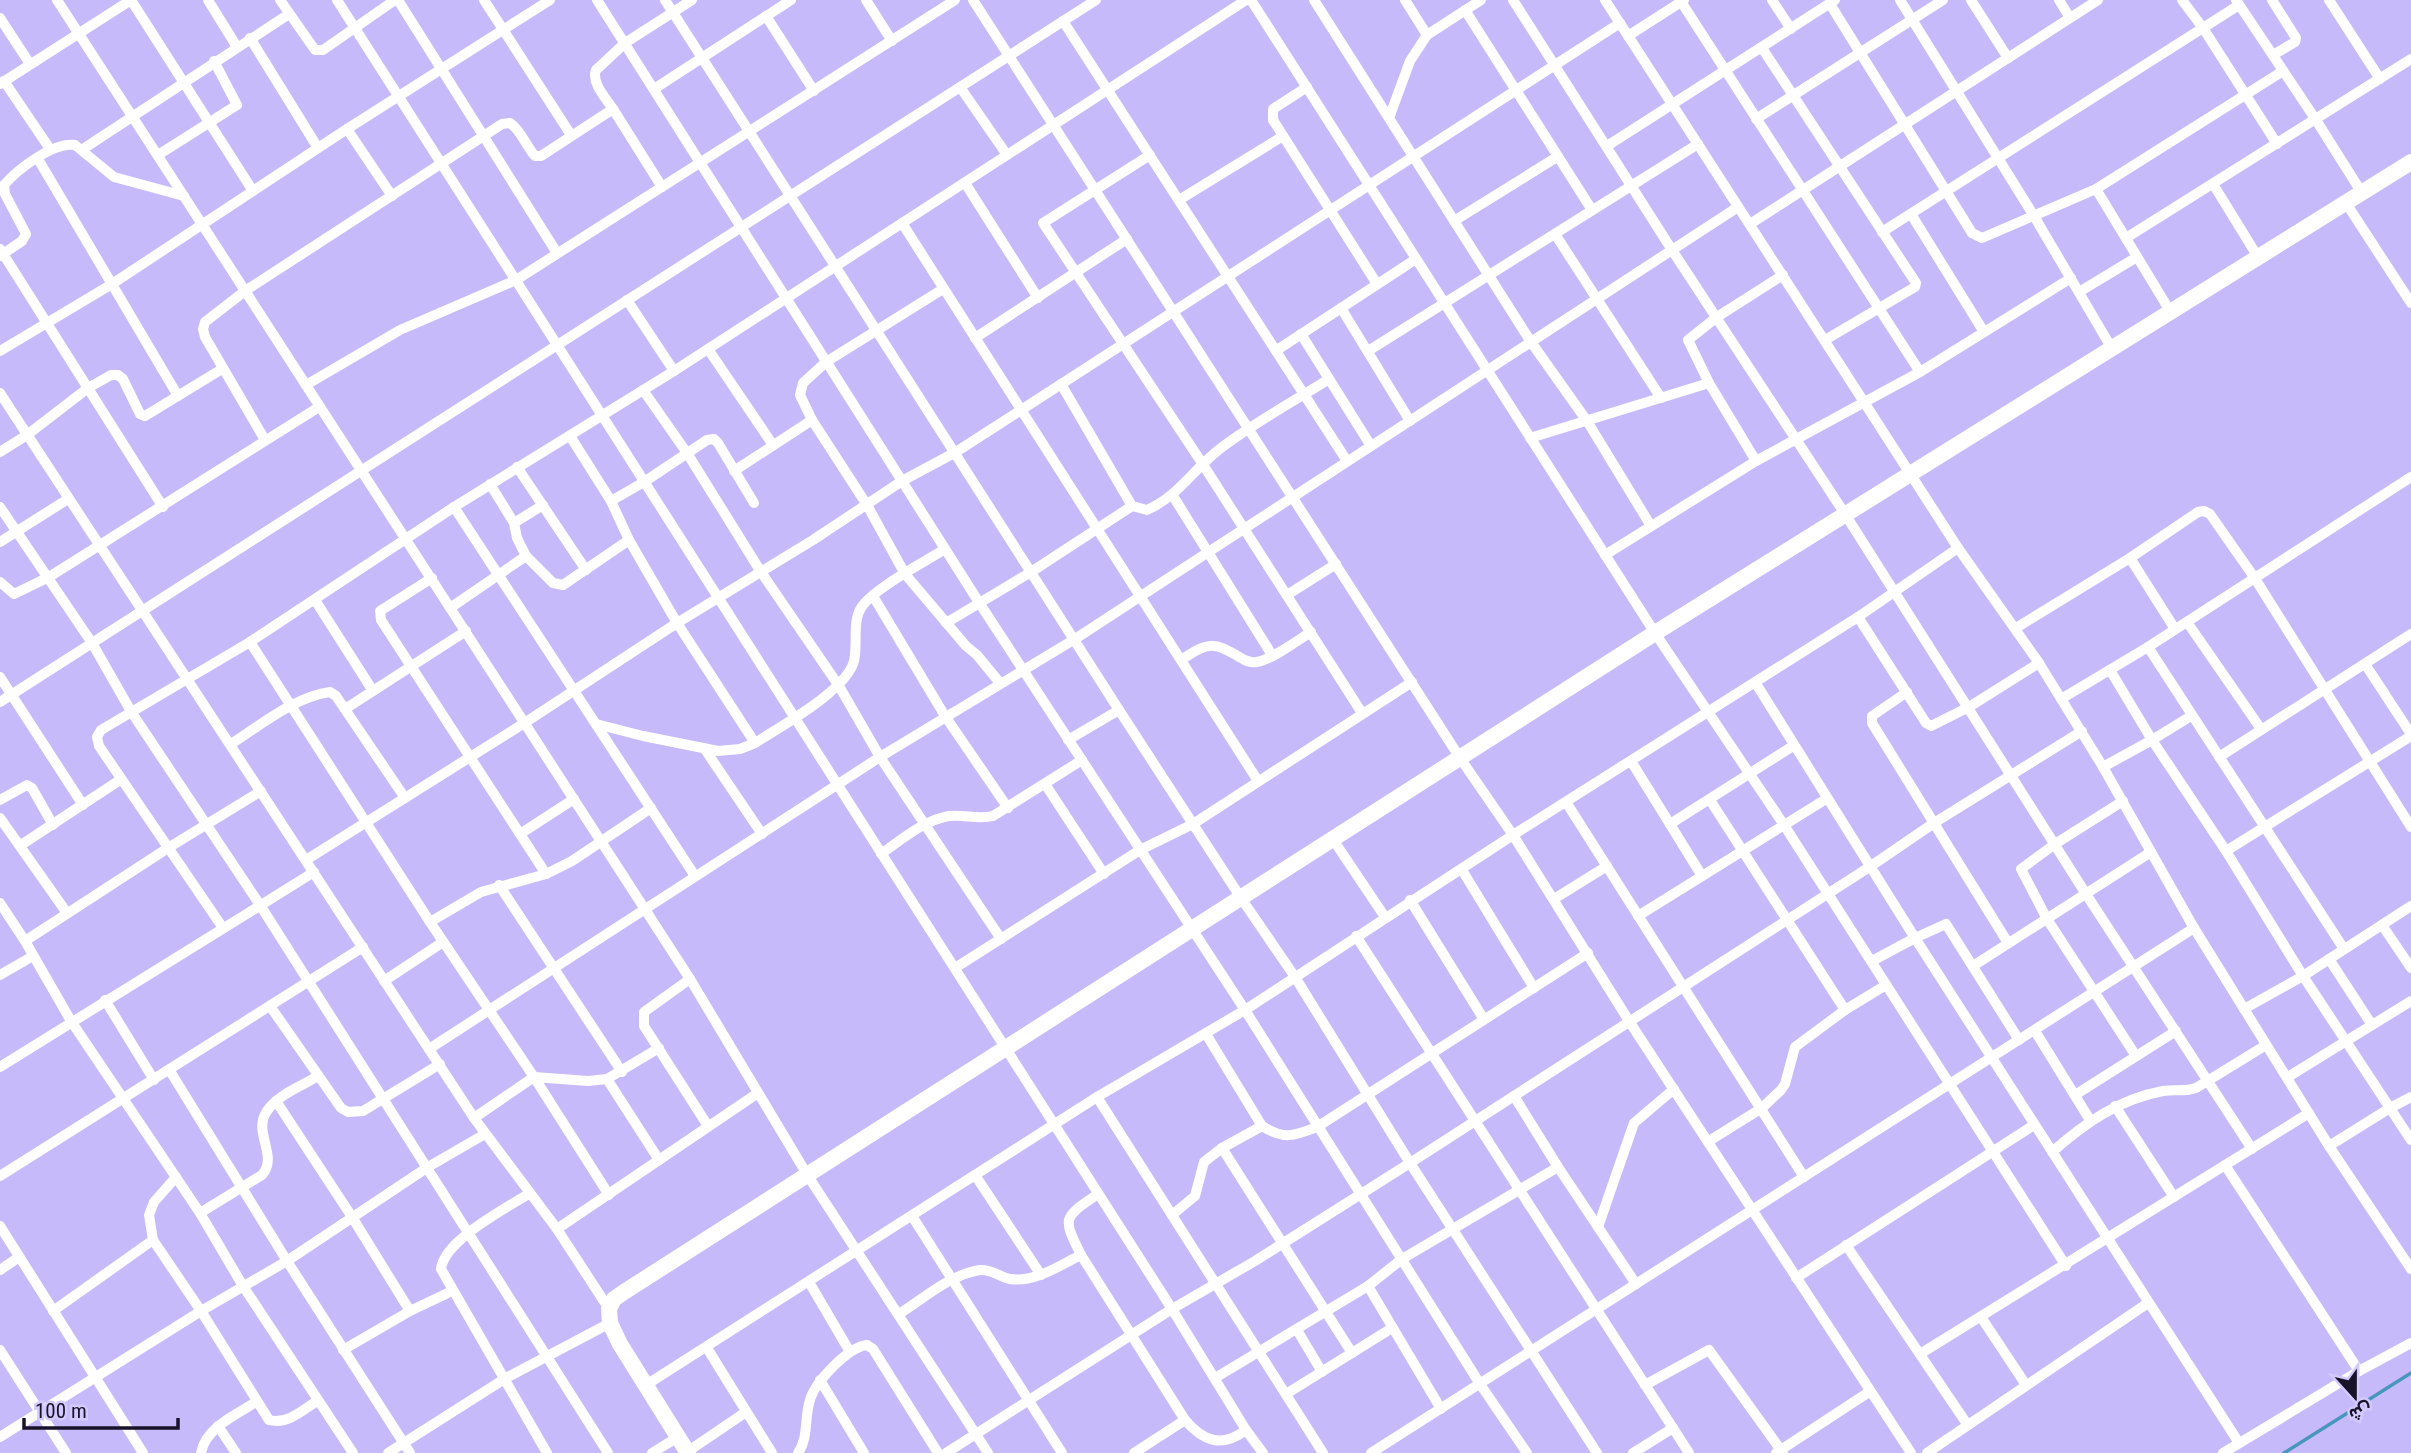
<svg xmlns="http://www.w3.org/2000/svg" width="2411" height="1453" font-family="'Roboto Condensed',Vazirmatn,sans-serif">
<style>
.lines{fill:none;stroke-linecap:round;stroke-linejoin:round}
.stream{stroke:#4996bd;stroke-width:3.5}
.street{stroke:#fff;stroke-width:10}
.secondary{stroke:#fff;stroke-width:16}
</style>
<rect width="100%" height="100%" fill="#c7bafa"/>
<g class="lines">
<path class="stream" d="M2284 1453 2411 1373"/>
<g class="street">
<path d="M57 0 690 979 808 1176 988 1453"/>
<path d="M208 0 237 47"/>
<path d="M280 0 315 50H323L395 0"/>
<path d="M337 0 1172 1309 1246 1430 1263 1453"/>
<path d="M398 0 557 253"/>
<path d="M484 0 571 135"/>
<path d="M597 0 980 604 1245 1010 1480 1384 1527 1453"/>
<path d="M665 0 1119 710 1241 898 1295 977 1410 1163 1597 1453"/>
<path d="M866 0 892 41"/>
<path d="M973 0 1460 758 1513 835 1629 1021 1911 1453"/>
<path d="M1251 0 1655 633 1784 825 2066 1266"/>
<path d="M1314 0 1531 342 1587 421 1651 526"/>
<path d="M1405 0 1427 35"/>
<path d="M1513 0 1672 250 1845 514 2086 894 2252 1149"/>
<path d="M1605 0 1958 548 2039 663 2103 767 2194 928 2329 1146 2411 1269"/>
<path d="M1680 0 1920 372"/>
<path d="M1772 0 1791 29"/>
<path d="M1900 0 2034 216 2111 347"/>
<path d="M1971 0 2008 58"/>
<path d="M2059 0 2070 18"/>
<path d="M2182 0 2203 28 2277 144"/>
<path d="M2236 0 2316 120 2362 193"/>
<path d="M2272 0 2296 38 2295 42 2273 55"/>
<path d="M2329 0 2380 79"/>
<path d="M1830 4 1972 233 1982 238 2096 189 2170 311"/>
<path d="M1465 10 1592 210"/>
<path d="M766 16 814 91"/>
<path d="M0 18 30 64"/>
<path d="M1063 21 1347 461"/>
<path d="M1628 36 1684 0"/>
<path d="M250 38 318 148"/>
<path d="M1762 48 1916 283 1915 287 1825 340"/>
<path d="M4 81 50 149"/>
<path d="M0 84 131 0 253 191"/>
<path d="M960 87 1007 155"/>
<path d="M1307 87 1273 109V120L1377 284"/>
<path d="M654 89 791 0"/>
<path d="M613 109 662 187"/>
<path d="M1389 118 1410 61 1427 35 1481 0"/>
<path d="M1756 119 1943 0"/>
<path d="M347 129 392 196"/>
<path d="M1607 146 1835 0"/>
<path d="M83 149 289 14"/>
<path d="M158 155 237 105 214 61"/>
<path d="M1150 155 1043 223 1202 463 1362 713"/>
<path d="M38 159 178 396"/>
<path d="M965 183 1038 298"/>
<path d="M2213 184 2258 257"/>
<path d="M2096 189 2283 71"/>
<path d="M1179 200 1283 136"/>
<path d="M2346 203 2411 303"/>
<path d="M1911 214 1984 332"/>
<path d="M1454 221 1557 157"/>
<path d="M902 223 1258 781"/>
<path d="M1750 224 2098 0"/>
<path d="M1882 232 2239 5"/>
<path d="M1555 234 1661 398"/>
<path d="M2126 238 2411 59"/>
<path d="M0 249 163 507"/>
<path d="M0 256 22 241 26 234 5 194 4 185C18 169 53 142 75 145L114 177 184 196"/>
<path d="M943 289 826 362 803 383 800 395 812 420 867 505 905 574 966 646 977 655 1000 683"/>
<path d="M2079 292 2137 257"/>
<path d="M627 300 674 371"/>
<path d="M1341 308 1410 421"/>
<path d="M1301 334 1371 446"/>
<path d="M975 338 1127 239"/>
<path d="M708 349 773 445"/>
<path d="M1277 350 1416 259"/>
<path d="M0 351 112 284 347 129 550 0"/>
<path d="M1368 351 1698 144"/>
<path d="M1061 384 1132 506 1147 510C1180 495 1193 469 1221 448 1255 422 1293 402 1329 379"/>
<path d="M306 385 400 330 516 280 955 0"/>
<path d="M643 390 687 453 761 572 839 686 880 757 1001 939"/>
<path d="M0 393 474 1118 557 1229 609 1309"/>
<path d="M570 436 611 501 629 540 677 623 755 743"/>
<path d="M1530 438 1709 383"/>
<path d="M265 440 205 337 203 329 205 322 245 291 502 124 510 123C521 130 526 146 535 156H541L613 109C606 98 591 83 596 70L625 43 692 0"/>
<path d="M0 452 27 435 88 388 111 375H118L123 379 140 414 145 416 222 369"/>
<path d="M1756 461 1709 383 1688 340 1717 317 1783 275"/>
<path d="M517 467 586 570"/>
<path d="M734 471 812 420"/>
<path d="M490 484 514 523 517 538 526 556"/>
<path d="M1173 496 1272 655"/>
<path d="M611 501 644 482 707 440 714 439 718 443 754 503"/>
<path d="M0 507 92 643 132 713 260 905 608 1453"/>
<path d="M454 507 695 876"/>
<path d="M514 523 543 505"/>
<path d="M0 542 68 499"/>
<path d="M1605 555 1756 461 1920 372 2071 278"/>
<path d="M2130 558 2175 629"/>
<path d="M432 578 380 611 381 620 546 874"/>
<path d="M0 582 14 594 49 577 319 407"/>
<path d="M1287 595 1336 564"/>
<path d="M873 596 945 716 1008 808"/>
<path d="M315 600 373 691"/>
<path d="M450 608 526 556 553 583 563 585 629 540"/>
<path d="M1858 617 1926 723 1931 726 1969 707 2039 663"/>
<path d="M2187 622 2261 729"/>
<path d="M946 623 1031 572 1132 506"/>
<path d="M2016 628 2130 558 2198 512 2204 511 2210 514 2254 577 2411 827"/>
<path d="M250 642 430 922 534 1077 609 1195"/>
<path d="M2148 647 2344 949"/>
<path d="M1181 660C1208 642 1213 641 1241 658 1246 661 1250 663 1257 662 1271 660 1297 641 1311 632"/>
<path d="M2365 664 2411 734"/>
<path d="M2110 670 2152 740 2226 851 2303 976 2411 1140"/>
<path d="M0 677 83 805"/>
<path d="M1755 682 1915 938 2239 1443"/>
<path d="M1907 692 1872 716V723L2008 943"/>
<path d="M2061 699 2148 647 2411 477"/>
<path d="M0 702 1096 0"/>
<path d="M345 709 466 631"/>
<path d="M596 724 643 736 718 751 740 749 755 743C781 726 846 691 854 661 858 645 852 622 861 608 871 590 926 561 945 549"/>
<path d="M1068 740 1119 710"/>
<path d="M231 744C261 725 294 697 330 692L336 696 405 798"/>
<path d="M704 748 762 834"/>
<path d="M2219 757 2411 634"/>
<path d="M1631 761 1702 876"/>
<path d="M2103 767 2152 740 2191 716"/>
<path d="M1045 784 1104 874"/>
<path d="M0 800 27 785 32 788 53 825"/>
<path d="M1710 800 1845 1010"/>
<path d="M2123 801 2055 844 2021 869 2047 919 2136 1056"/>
<path d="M1566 802 1804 1177"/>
<path d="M0 818 67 913"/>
<path d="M1670 824 1793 746"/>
<path d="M520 834 574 799"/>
<path d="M1332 838 1385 917"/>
<path d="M21 845 120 780"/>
<path d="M2226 851 2411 736"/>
<path d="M881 854C901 840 924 820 949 816 964 814 978 820 993 816L1082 760"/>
<path d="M306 860 526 722 677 623 813 540 902 481 956 452 1620 23"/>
<path d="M1462 870 1534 988"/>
<path d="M499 885 622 1072"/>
<path d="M1554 899 1607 866"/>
<path d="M1410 900 1483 1018"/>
<path d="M0 903 25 941 71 1021 200 1213 243 1286 353 1453"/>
<path d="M1638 916 1826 799"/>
<path d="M430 922 481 892 546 874 572 861 651 808"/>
<path d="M2382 925 2411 968"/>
<path d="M223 928 99 746 97 737 101 730 250 642 454 507 674 371 1246 0"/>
<path d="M1356 936 1689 1453"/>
<path d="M25 941 168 848 261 791"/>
<path d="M2329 959 2372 1025"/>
<path d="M1872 961 1915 938 1946 924 2019 1040"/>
<path d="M1973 966 2151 852"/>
<path d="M955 968 1140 850 1193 824 1412 682"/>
<path d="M0 975 33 956"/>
<path d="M690 979 644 1012V1026L708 1126"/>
<path d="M384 981 443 942"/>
<path d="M105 1000 154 1080"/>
<path d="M270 1006 341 1108 348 1112 363 1111 440 1064"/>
<path d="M2244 1009 2303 976 2411 906"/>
<path d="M2035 1031 2090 1120"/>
<path d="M1206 1034 1262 1126C1284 1140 1294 1136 1317 1127L1588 953"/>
<path d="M429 1049 880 757 1075 639 1738 207"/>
<path d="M0 1067 314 872"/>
<path d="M170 1071 287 1261 410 1453"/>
<path d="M2288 1077 2411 1001"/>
<path d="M607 1079 659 1160"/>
<path d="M2075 1095 2176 1031"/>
<path d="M1514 1096 1558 1167 1636 1284"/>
<path d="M1097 1097 1323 1453"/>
<path d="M276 1101 352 1217 410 1311"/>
<path d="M2115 1106 2174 1197"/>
<path d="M474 1118 534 1077 588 1081 607 1079 659 1048"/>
<path d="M1709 1141 1762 1108 1781 1090 1785 1084 1795 1047 1845 1010 1886 985"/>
<path d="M2329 1146 2390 1108 2411 1097"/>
<path d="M1222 1148 1352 1353"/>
<path d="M2052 1152C2085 1123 2119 1099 2163 1091 2174 1089 2185 1092 2196 1088L2266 1045"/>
<path d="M2225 1165 2359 1371"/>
<path d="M975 1175 1041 1275"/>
<path d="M0 1176 363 947"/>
<path d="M176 1177 154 1202 149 1215 153 1240 201 1311 269 1420C287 1425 303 1410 317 1401"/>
<path d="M530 1193C507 1208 444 1240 441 1269L547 1453"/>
<path d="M1098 1194C1063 1218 1062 1217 1081 1255L1185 1420C1204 1442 1222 1448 1246 1430"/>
<path d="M200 1213 262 1175C279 1156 252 1132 267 1111 277 1095 302 1086 318 1076"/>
<path d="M1172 1215 1195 1196 1204 1162 1222 1148 1262 1126"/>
<path d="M912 1216 1062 1453"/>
<path d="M0 1226 143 1453"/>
<path d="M1598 1227 1634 1123 1674 1089"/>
<path d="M557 1229 758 1093"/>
<path d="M1846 1245 1967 1424"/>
<path d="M0 1270 19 1257"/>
<path d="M1796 1278 2034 1125"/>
<path d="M809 1282 850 1352"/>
<path d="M1368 1286 1441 1409"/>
<path d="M53 1311 153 1240"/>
<path d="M899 1314C923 1299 951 1274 980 1270 992 1269 999 1277 1010 1279 1035 1283 1060 1265 1081 1255"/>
<path d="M1981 1317 2026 1385"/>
<path d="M1297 1330 1322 1372"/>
<path d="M707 1348 772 1453"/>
<path d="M0 1350 66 1453"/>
<path d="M343 1350 410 1311 452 1291"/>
<path d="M1920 1354 2309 1113"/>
<path d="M1215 1378 1368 1286 1402 1259 1558 1167"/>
<path d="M820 1380 864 1453"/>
<path d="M646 1385 1097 1097 1245 1010 1513 835 1858 617 1958 548"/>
<path d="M1645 1385 1709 1350 1783 1453"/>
<path d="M1286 1394 1392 1328"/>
<path d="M218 1426 236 1453"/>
<path d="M0 1437 201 1311 287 1261 428 1167 485 1134"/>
<path d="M687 1452 746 1412"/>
<path d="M201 1453C205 1428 237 1414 256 1402"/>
<path d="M388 1453 506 1378 610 1323"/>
<path d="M652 1453 678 1437"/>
<path d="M798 1453C809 1437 804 1418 810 1400 815 1382 848 1347 867 1345L873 1349 938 1453"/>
<path d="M946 1453 1172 1309 1255 1261 1410 1163 1871 866 1934 823 2082 731"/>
<path d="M1134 1453 1185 1420"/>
<path d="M1371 1453 2194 928"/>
<path d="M1633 1453 1673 1428"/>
<path d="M1776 1453 1869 1392"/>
<path d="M1927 1453 2148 1303"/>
<path d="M2223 1453 2359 1371 2411 1343"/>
</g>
<path class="secondary" d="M688 1453 620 1344 610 1323 609 1309 614 1299 624 1292 1655 633 2411 162"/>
</g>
<g transform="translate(2355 1397) rotate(159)" stroke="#d3cafd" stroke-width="5" paint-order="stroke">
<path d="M0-5L12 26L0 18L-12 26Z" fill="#19132a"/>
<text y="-10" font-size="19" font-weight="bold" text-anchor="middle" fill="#19132a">ش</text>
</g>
<path d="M24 1418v10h154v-10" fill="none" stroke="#19132a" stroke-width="3.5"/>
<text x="35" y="1418" font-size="21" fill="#19132a" stroke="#d3cafd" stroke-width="5" paint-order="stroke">100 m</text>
</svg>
